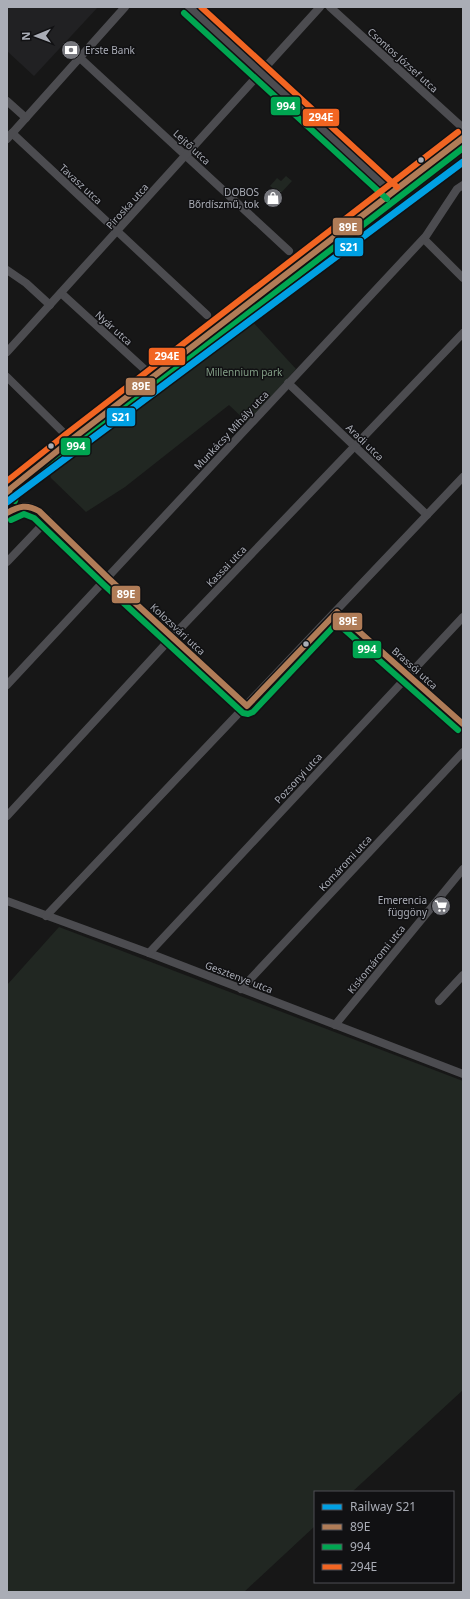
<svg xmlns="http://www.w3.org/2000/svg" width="470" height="1599" font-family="'Noto Sans',sans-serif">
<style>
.built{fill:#212123}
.green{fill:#212722}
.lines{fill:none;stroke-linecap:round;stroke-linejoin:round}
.minor{stroke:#4c4c50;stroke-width:8}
.major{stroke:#4e4f51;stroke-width:10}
.bus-1-casing{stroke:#111113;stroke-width:9}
.bus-2-casing{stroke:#111113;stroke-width:9}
.bus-3-casing{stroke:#111113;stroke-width:9}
.bus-1{stroke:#b07c57;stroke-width:6}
.bus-2{stroke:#00a651;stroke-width:6}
.bus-3{stroke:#f26522;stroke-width:6}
.rail-1-casing{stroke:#111113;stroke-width:10}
.rail-1{stroke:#00a0e3;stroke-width:7}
.bus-dot{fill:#aaadb6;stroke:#111113;stroke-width:1.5}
.labels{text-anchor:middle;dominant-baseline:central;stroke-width:3;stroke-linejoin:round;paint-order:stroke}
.poi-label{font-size:10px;fill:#aaadb6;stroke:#111113;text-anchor:end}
.street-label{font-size:10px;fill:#aaadb6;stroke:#111113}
.park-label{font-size:10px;fill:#839f87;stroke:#111113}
.line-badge{stroke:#111113;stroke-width:1.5}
.badge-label{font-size:11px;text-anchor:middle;font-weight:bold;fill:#fff}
</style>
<rect width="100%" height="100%" fill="#171717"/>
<path class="built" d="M7 7H98L34 76 7 51Z"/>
<g class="green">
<path d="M286 176 292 181 280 194 270 186 277 178 281 181Z"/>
<path d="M252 321 296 369 248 423 229 405 125 487 86 512 51 478 50 475Z"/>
<path d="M59 927 463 1081V1390L352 1492H315V1526L244 1592H7V985Z"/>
</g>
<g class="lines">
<g class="minor">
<path d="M189 7 392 193"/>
<path d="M330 7 463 128"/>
<path d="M80 58 289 251"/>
<path d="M7 101 26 118"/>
<path d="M12 133 207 315"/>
<path d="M7 139 125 7"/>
<path d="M424 239 463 278"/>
<path d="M7 270 26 283 50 305"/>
<path d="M61 293 153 377"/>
<path d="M7 352 320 7"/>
<path d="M7 377 71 440"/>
<path d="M288 383 427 515"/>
<path d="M7 513C19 506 26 503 39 511L108 578 247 706"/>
<path d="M7 562 48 519"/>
<path d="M337 612 463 724"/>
<path d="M7 685 426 236 457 189 463 185"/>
<path d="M7 816 172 637 463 333"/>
<path d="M7 901 149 953 463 1074"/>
<path d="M46 916 463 477"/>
<path d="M149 953 463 617"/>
<path d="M241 989 463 752"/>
<path d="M439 1001 463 975"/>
<path d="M335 1025 463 869"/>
</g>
<path class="major" d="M7 498 10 489 71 440 463 138"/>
<defs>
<g id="bus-1">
<path d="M7 498 10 489 71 440 463 138"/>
<path d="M7 513C19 506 27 504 39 511L108 578 247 706 337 612 463 724"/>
</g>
<g id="bus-2">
<path d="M184 13 387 199"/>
<path d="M15 501 17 494 76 446 463 148"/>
<path d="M11 520 24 514 34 518 103 584 243 713 248 714 253 712 337 623 458 730"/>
</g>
<g id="bus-3">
<path d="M201 7 397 187"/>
<path d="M7 481 66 434 458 132"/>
</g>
</defs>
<use href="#bus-1" class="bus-1-casing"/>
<use href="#bus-2" class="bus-2-casing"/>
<use href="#bus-3" class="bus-3-casing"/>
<use href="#bus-1" class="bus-1"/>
<use href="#bus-2" class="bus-2"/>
<use href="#bus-3" class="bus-3"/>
<defs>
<path id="rail-1" d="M7 502 463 162"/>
</defs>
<use href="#rail-1" class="rail-1-casing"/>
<use href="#rail-1" class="rail-1"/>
</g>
<defs>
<symbol id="bank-disc" viewBox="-11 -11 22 22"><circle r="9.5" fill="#77787e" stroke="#111113"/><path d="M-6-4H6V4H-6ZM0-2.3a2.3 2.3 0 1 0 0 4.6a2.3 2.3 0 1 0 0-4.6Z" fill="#fff"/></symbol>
<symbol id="shop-disc" viewBox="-11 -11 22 22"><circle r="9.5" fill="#77787e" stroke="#111113"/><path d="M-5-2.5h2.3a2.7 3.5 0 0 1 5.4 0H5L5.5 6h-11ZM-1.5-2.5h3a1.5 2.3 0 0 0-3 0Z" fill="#fff"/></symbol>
<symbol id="supermarket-disc" viewBox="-11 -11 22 22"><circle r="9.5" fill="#77787e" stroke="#111113"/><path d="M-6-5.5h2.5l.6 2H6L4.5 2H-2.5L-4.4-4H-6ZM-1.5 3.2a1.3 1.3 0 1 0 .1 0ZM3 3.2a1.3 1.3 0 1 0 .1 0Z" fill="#fff"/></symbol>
</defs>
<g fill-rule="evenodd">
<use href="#bank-disc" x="60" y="39" width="22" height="22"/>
<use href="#shop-disc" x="262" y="187" width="22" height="22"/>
<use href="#supermarket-disc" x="430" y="895" width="22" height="22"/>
</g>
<g class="bus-dot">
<circle cx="421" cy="160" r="3.5"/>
<circle cx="51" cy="446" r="3.5"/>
<circle cx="306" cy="644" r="3.5"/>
</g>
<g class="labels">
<g class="poi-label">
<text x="85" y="50" text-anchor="start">Erste Bank</text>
<text x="259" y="192">DOBOS<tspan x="259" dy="12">Bőrdíszmű, tok</tspan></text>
<text x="427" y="900">Emerencia<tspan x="427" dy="12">függöny</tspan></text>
</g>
<g class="street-label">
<text transform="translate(403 60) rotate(42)">Csontos József utca</text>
<text transform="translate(192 147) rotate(43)">Lejtő utca</text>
<text transform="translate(81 184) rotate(43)">Tavasz utca</text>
<text transform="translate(127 206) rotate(-48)">Piroska utca</text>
<text transform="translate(114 328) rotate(42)">Nyár utca</text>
<text transform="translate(231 430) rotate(-47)">Munkácsy Mihály utca</text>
<text transform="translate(365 442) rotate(44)">Aradi utca</text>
<text transform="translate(226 566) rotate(-46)">Kassai utca</text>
<text transform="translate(178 629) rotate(43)">Kolozsvári utca</text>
<text transform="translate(415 668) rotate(42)">Brassói utca</text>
<text transform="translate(298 778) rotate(-47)">Pozsonyi utca</text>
<text transform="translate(345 863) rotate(-47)">Komáromi utca</text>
<text transform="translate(376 959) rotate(-51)">Kiskomáromi utca</text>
<text transform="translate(239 977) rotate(21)">Gesztenye utca</text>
</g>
<g class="park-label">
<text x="244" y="372">Millennium park</text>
</g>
</g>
<g class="line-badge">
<rect x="270" y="96" width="31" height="20" rx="4" fill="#00a651"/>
<rect x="302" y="108" width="38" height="19" rx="4" fill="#f26522"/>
<rect x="332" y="217" width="31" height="19" rx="4" fill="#b07c57"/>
<rect x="334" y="237" width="30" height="20" rx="4" fill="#00a0e3"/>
<rect x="148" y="347" width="38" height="19" rx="4" fill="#f26522"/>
<rect x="125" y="377" width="31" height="19" rx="4" fill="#b07c57"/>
<rect x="106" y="407" width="30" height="20" rx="4" fill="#00a0e3"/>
<rect x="60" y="437" width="31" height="19" rx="4" fill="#00a651"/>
<rect x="111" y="585" width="30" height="19" rx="4" fill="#b07c57"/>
<rect x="332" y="612" width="31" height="19" rx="4" fill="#b07c57"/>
<rect x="352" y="640" width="30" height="19" rx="4" fill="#00a651"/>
</g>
<g class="badge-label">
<text x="286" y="110">994</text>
<text x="321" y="121">294E</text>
<text x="348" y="231">89E</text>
<text x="349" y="251">S21</text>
<text x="167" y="360">294E</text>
<text x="141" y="390">89E</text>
<text x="121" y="421">S21</text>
<text x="76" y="450">994</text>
<text x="126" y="598">89E</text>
<text x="348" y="625">89E</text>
<text x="367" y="653">994</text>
</g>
<rect width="470" height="1599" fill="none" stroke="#aaadb6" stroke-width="16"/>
<rect x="314" y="1491" width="140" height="92" fill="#111113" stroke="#4e4f54"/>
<rect x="322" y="1504" width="20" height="6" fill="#00a0e3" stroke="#4e4f54"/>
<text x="350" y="1511" font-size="12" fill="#aaadb6">Railway S21</text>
<rect x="322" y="1524" width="20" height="6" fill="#b07c57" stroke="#4e4f54"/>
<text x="350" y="1531" font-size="12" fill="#aaadb6">89E</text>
<rect x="322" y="1544" width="20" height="6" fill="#00a651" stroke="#4e4f54"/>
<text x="350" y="1551" font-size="12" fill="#aaadb6">994</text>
<rect x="322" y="1564" width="20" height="6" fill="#f26522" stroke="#4e4f54"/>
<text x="350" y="1571" font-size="12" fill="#aaadb6">294E</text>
<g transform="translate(36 36) rotate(269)" stroke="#111113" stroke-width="3" paint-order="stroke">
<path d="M0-3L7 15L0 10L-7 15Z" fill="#aaadb6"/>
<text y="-6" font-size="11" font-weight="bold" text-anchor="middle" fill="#aaadb6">N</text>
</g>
</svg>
